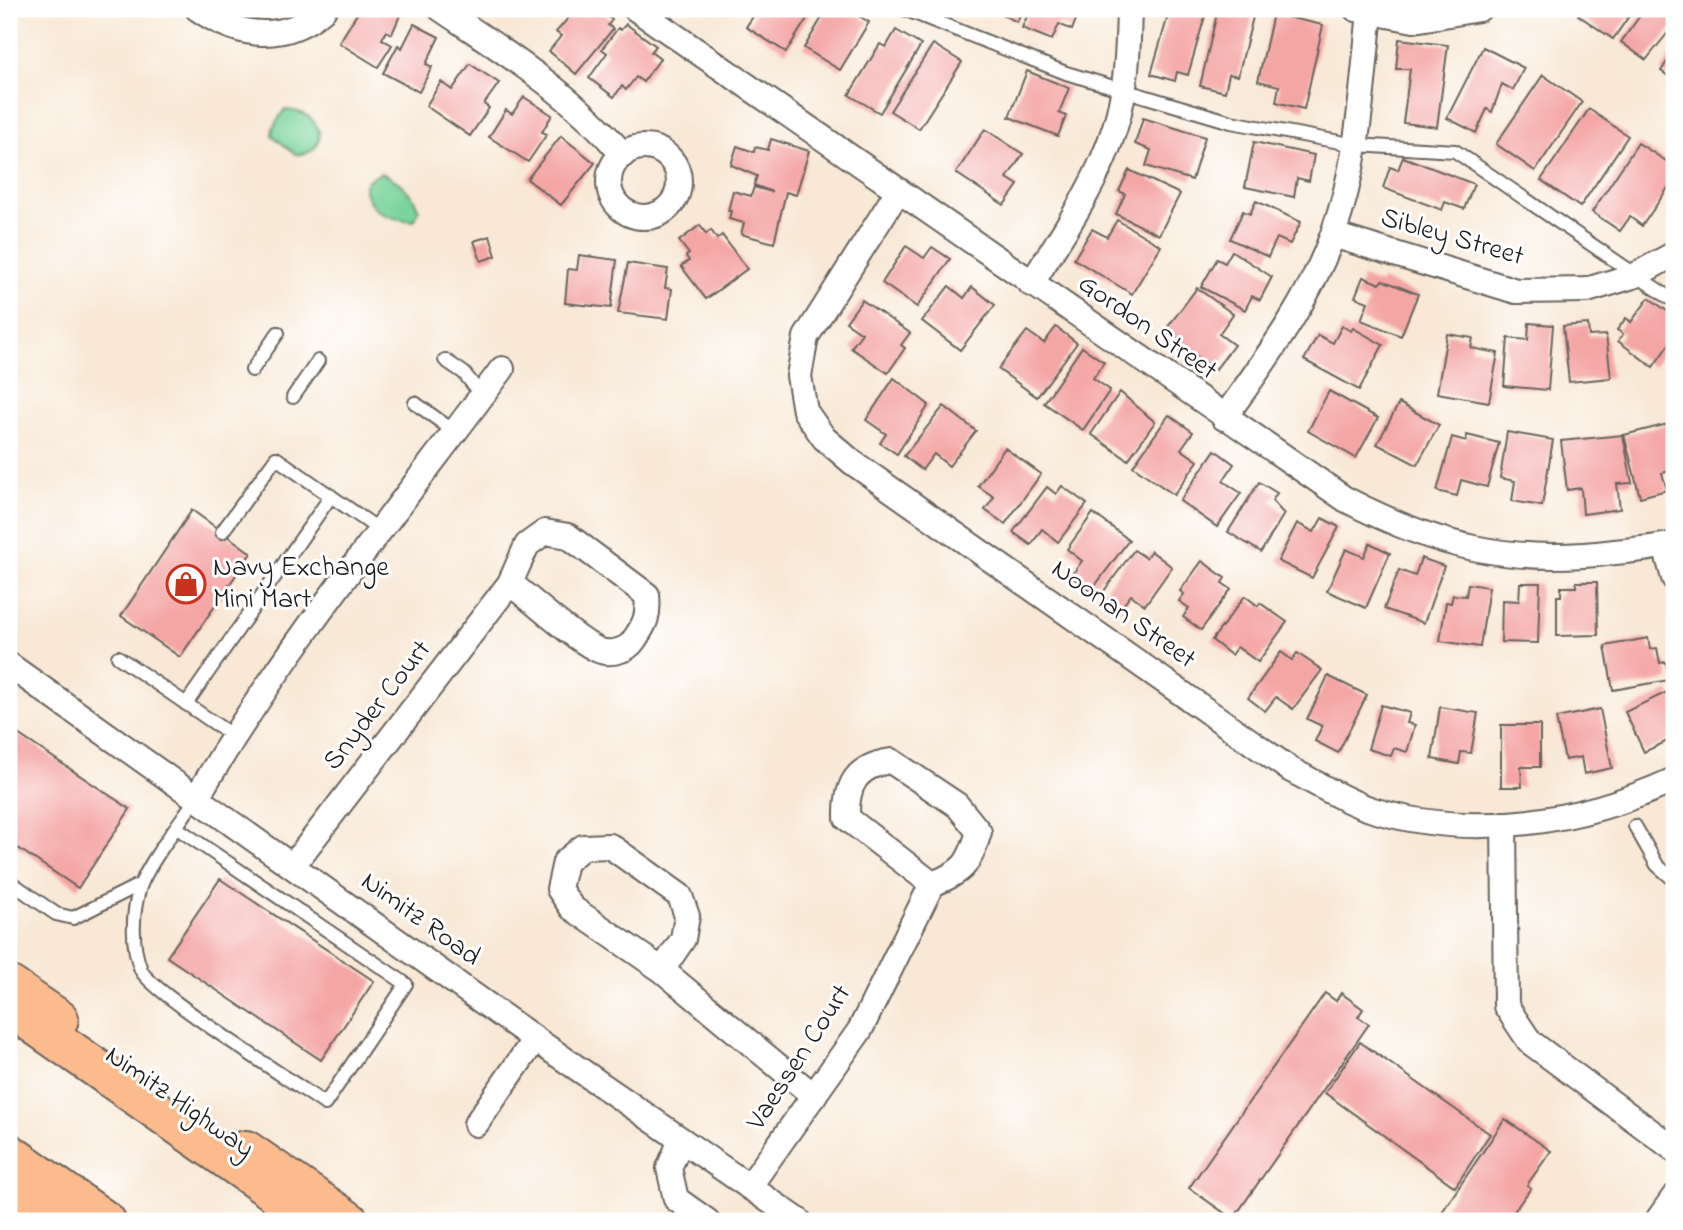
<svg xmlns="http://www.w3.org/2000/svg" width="1683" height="1230" font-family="'Indie Flower',sans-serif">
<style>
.green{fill:#7ad49b;stroke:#4b785c;stroke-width:2}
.building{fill:#f4a6a5}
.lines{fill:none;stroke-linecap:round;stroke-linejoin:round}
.lane-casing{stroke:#69635d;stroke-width:16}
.street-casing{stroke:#69635d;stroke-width:28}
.primary-casing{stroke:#69635d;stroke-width:42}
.highway-casing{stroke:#69635d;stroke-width:42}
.lane{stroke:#fff;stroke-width:12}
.street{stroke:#fff;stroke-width:24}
.primary{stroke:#fbbb8c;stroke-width:38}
.highway{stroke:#fbbb8c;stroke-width:38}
.labels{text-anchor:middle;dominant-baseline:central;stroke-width:6;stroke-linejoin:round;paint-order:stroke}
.street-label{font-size:28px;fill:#1c1c1c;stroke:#fff}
.poi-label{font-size:28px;fill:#1c1c1c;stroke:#fff;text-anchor:start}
</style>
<rect width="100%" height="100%" fill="#fff"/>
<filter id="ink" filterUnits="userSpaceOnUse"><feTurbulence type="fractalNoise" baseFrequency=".0143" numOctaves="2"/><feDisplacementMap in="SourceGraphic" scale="14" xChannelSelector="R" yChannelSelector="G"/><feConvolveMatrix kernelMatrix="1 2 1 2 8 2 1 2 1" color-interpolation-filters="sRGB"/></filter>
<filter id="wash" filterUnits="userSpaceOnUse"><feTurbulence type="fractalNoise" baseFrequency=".00686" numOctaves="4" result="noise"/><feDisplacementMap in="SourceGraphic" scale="28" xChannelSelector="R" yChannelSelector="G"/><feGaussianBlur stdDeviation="1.57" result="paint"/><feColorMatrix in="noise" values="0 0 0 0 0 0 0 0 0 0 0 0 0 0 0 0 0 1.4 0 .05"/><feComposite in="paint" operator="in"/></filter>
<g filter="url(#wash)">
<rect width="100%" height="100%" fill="#f8e8d5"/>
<g class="green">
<path d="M284 110C329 110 329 158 295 154L272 135 273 128Z"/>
<path d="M381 173C400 181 411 191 419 210L414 221C389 219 371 214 364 188L368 180Z"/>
</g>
<g id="blocks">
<g class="building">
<path d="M360 9H393L401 13 392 34 386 31 382 39 392 45 378 67 339 43Z"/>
<path d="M576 9H598L612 20 608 25 613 29 576 74 549 51 561 36 556 32Z"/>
<path d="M758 9H813L786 52 746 27Z"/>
<path d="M827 9H854L852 12 869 22 840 70 804 48Z"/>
<path d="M991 9H1023L1017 22Z"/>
<path d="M1030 9H1080L1072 30 1059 24 1052 40 1022 28Z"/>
<path d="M1170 9H1207L1188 75 1177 72 1175 81 1151 74Z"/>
<path d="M1218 9 1254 13 1238 76 1229 74 1225 92 1200 86Z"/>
<path d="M1582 9H1634L1613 39 1578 15Z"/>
<path d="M1645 9H1674V25L1646 60 1621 42Z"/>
<path d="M1273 14 1323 25 1304 109 1276 102 1279 86 1258 81Z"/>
<path d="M414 24 439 37 426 64 432 67 419 92 383 73 398 45 402 48Z"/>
<path d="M626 24 656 46 651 52 660 59 643 82 636 77 626 90 622 86 614 97 589 78 607 53 602 49 618 28 621 30Z"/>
<path d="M896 30 921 45 880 113 849 95 880 44 886 47Z"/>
<path d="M1399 39 1448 45 1437 127 1403 123 1410 69H1396Z"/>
<path d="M933 44 962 62 919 129 890 111Z"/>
<path d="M1483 47 1524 68 1513 90 1502 84 1492 112 1487 109 1476 133 1447 118Z"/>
<path d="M1674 51V80L1661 71Z"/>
<path d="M470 64 499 83 484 104 489 108 470 136 426 106 441 82 452 90Z"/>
<path d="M1027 71 1069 88 1059 113 1066 116 1058 136 1009 117Z"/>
<path d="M1543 75 1582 102 1535 171 1496 144Z"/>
<path d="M524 97 552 115 542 132 547 134 528 162 489 137 506 110 512 114Z"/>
<path d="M1589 109 1628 136 1580 207 1541 180Z"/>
<path d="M1143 118 1205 137 1192 180 1146 166 1151 150 1135 144Z"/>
<path d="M985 129 1023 154 1007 178 1018 185 1004 205 956 173Z"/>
<path d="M561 136 595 163 561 205 527 179Z"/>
<path d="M771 139 809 151 796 195 786 192 774 243 741 234 744 223 729 219 731 211H728L733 191 751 196 754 187 772 192 754 185 757 176 731 165 737 146 754 152 755 147 768 150Z"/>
<path d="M1254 142 1314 155 1309 181 1297 178 1294 197 1245 187Z"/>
<path d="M1638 143 1674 166V179L1642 226 1630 217 1620 231 1592 212Z"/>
<path d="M1403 157 1474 184 1464 209 1445 202 1442 210 1383 188 1390 167 1398 170Z"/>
<path d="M1129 170 1180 194 1159 235 1116 214 1125 194 1119 191Z"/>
<path d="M1256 201 1301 222 1290 244 1277 238 1268 257 1230 239 1243 211 1250 214Z"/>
<path d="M1117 220 1161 246 1132 294 1074 259 1092 229 1107 237Z"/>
<path d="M700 225 706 234 711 230 717 239 722 235 747 269 706 299 681 266 689 261 686 256 689 254 679 241Z"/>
<path d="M490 236 496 256 481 261 474 241Z"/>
<path d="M906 246 924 258 932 247 950 259 917 307 882 283Z"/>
<path d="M1232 251 1272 277 1260 300 1252 296 1245 310 1201 287 1217 259 1225 263Z"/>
<path d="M579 255 617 260 611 308 565 303 568 269 577 270Z"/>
<path d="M628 263 668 269 665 288 672 289 668 319 618 313Z"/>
<path d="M1363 277 1380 284 1382 280 1418 294 1401 336 1361 320 1368 302 1355 297Z"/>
<path d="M949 286 964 298 972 287 995 305 960 350 922 321Z"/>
<path d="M1197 288 1233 314 1219 334 1234 345 1215 370 1164 332Z"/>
<path d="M1649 298 1674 316V337L1653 367 1618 341 1623 334 1617 330 1626 318 1631 322Z"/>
<path d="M862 300 910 333 901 345 905 348 888 373 851 348 862 333 846 322Z"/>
<path d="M1529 323 1553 325 1548 390 1504 386 1508 338 1528 340Z"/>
<path d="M1588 324 1589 336 1606 335 1611 378 1569 382 1563 326Z"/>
<path d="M1342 326 1351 331 1353 328 1383 345 1359 390 1304 360 1318 335 1333 343Z"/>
<path d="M1056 327 1077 343 1037 397 998 369 1027 331 1044 343Z"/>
<path d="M1447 334 1473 338 1471 348 1498 353 1489 402 1437 393Z"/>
<path d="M1082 347 1104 362 1093 378 1110 390 1083 430 1044 403Z"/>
<path d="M894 378 929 405 897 454 880 443 886 434 866 420Z"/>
<path d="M1329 391 1378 418 1356 458 1308 431Z"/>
<path d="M1120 392 1155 422 1128 460 1091 434Z"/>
<path d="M1399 403 1439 425 1417 465 1377 444Z"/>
<path d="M944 406 976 431 949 466 934 454 922 470 904 456Z"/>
<path d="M1169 415 1193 432 1181 449 1198 461 1174 495 1133 466Z"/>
<path d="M1672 423 1674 470 1662 473 1667 490 1640 497 1624 435Z"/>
<path d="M1507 432 1553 440 1542 506 1512 501 1515 481 1500 478Z"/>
<path d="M1467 435 1499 443 1487 487 1461 480 1457 496 1437 491 1452 437 1466 441Z"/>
<path d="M1623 435 1632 483 1617 484 1620 509 1583 514 1581 488 1567 490 1561 441Z"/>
<path d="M1005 448 1041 474 1005 524 985 510 994 497 978 486Z"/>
<path d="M1215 450 1234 464 1223 481 1241 493 1217 527 1180 501Z"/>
<path d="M1259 482 1277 493 1272 501 1284 514 1261 552 1228 532Z"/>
<path d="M1062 486 1087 504 1058 542 1042 529 1031 545 1013 532 1047 487 1056 494Z"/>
<path d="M192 510 251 553 180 657 121 616Z"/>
<path d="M1093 513 1129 540 1091 591 1071 576 1082 561 1067 549Z"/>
<path d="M1322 518 1339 527 1312 578 1278 561 1297 523 1314 532Z"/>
<path d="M1370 543 1390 553 1366 608 1327 591 1346 549 1364 557Z"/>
<path d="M1134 550 1146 558 1151 551 1172 567 1145 605 1131 595 1120 609 1101 595Z"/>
<path d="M1421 558 1444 566 1424 623 1384 609 1399 570 1415 576Z"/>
<path d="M1202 561 1225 578 1222 583 1231 589 1201 630 1183 617 1189 608 1179 601 1184 594 1180 591Z"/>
<path d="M1576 582H1597L1598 635 1557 636V596H1561V587H1576Z"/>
<path d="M1520 583H1540L1538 643 1501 642 1502 600 1519 601Z"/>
<path d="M1468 584 1489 587 1480 647 1440 641 1446 602 1451 603 1453 595 1466 596Z"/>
<path d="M1245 596 1258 606 1260 603 1287 622 1258 662 1237 647 1231 655 1212 640Z"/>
<path d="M1648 638 1650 649 1657 648 1660 663 1666 662 1669 680 1613 690 1605 646Z"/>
<path d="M1281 652 1292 660 1297 653 1322 670 1293 709 1276 697 1265 711 1248 698Z"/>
<path d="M1328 676 1367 695 1338 753 1315 741 1322 726 1307 719Z"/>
<path d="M1669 691 1674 702V738L1644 752 1625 712Z"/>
<path d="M1381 705 1410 713 1407 723 1415 725 1407 752 1394 748 1391 756 1368 749Z"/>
<path d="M1440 707 1478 713 1471 753 1461 752 1459 764 1432 759Z"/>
<path d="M1600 709 1612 768 1584 774 1581 757 1565 760 1556 718Z"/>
<path d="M1501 725H1540V767H1521L1522 787H1501Z"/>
<path d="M9 728 130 809 78 888 9 842Z"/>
<path d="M220 879 374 981 321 1060 167 957Z"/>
<path d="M1325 993 1336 1001 1341 993 1363 1009 1358 1017 1369 1024 1233 1219 1189 1188Z"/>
<path d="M1360 1042 1490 1134 1455 1187 1325 1093Z"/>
<path d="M1505 1119 1551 1151 1527 1185 1531 1188 1507 1221H1436Z"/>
</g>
</g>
</g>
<g filter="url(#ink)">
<use href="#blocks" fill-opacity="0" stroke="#69635d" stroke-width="2"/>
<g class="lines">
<defs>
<g id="lane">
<path d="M904 9 1066 73 1231 122 1356 145 1455 151 1674 301"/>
<path d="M445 360 464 373 482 396"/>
<path d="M252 370 278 333"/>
<path d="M293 397 318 361"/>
<path d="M415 403 455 432"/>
<path d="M222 532 276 458 381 531"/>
<path d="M118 657 233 736"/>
<path d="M186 704 331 496"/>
<path d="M1635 826 1657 865 1674 880"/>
<path d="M177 828 406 984 325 1104C297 1084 150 992 141 970 131 945 132 912 140 887 147 865 183 818 197 797"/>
<path d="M9 881 56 914 73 918 141 884"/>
</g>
<g id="street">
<path d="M198 9C240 38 284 44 324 9"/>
<path d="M441 9C506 53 572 94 623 155"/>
<path d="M636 9 1345 499C1437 547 1511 565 1615 552 1635 550 1655 548 1674 544"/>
<path d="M1356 9 1414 20 1479 9"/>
<circle cx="644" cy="182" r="35"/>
<path d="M898 191 806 337 799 376 805 411 824 438 852 462 1291 770C1317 783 1344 801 1373 810 1472 840 1581 823 1674 780"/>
<path d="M1333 235 1516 291 1587 290 1636 275 1674 254"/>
<path d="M1031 284C1062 235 1098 183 1115 127 1127 89 1128 48 1129 9"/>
<path d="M1224 418C1265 360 1309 302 1333 234 1359 163 1362 86 1370 12"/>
<path d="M1665 546 1674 578"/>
<path d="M9 665 535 1039 799 1221"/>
<path d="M197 797C286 646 398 509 502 369"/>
<path d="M1504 824 1506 1006 1530 1042 1674 1149"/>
<path d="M293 865 510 583 527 545 545 532 568 536 647 595C649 615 646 623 634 640 627 651 609 656 596 649 572 637 533 601 510 583"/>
<path d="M662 970 683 939 687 916 680 896 610 846 583 847 565 862 559 889 572 908 662 970 814 1096"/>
<path d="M476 1124 535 1039"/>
<path d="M681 1140 669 1168 676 1199 707 1221"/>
<path d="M749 1187 860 1030 932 884 847 818C846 783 857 766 891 761L957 805 979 832C969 864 964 872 932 884"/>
<path d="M1657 1221 1674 1197"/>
</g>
<g id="primary">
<path d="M9 985 59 1019"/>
<path d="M246 1150 349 1221"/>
<path d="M9 1187 57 1221"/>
</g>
<g id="highway">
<path d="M9 1007 315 1221"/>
<path d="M9 1153 106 1221"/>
</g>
</defs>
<use href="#lane" class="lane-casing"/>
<use href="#street" class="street-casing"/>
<use href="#primary" class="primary-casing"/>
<use href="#highway" class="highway-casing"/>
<use href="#lane" class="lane"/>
<use href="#street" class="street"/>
<use href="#primary" class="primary"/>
<use href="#highway" class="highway"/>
</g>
</g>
<defs>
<symbol id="shop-ring" viewBox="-11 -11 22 22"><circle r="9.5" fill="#fff" stroke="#c8321e" stroke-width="1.5"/><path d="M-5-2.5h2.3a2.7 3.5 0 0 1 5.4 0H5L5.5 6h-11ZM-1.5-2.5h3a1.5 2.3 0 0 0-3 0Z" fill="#c8321e"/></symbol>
</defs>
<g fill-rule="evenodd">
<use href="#shop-ring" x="164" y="562" width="44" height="44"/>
</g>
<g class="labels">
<g class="street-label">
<text transform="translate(1452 238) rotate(16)">Sibley Street</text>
<text transform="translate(1147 328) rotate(35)">Gordon Street</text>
<text transform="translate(1123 615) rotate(35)">Noonan Street</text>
<text transform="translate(378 706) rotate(-52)">Snyder Court</text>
<text transform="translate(420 920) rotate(36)">Nimitz Road</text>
<text transform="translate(800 1058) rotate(-57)">Vaessen Court</text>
<text transform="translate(179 1103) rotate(35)">Nimitz Highway</text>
</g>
<g class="poi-label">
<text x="213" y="568">Navy Exchange<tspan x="213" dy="32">Mini Mart</tspan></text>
</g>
</g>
<rect width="1683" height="1230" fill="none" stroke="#fff" stroke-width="35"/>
</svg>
